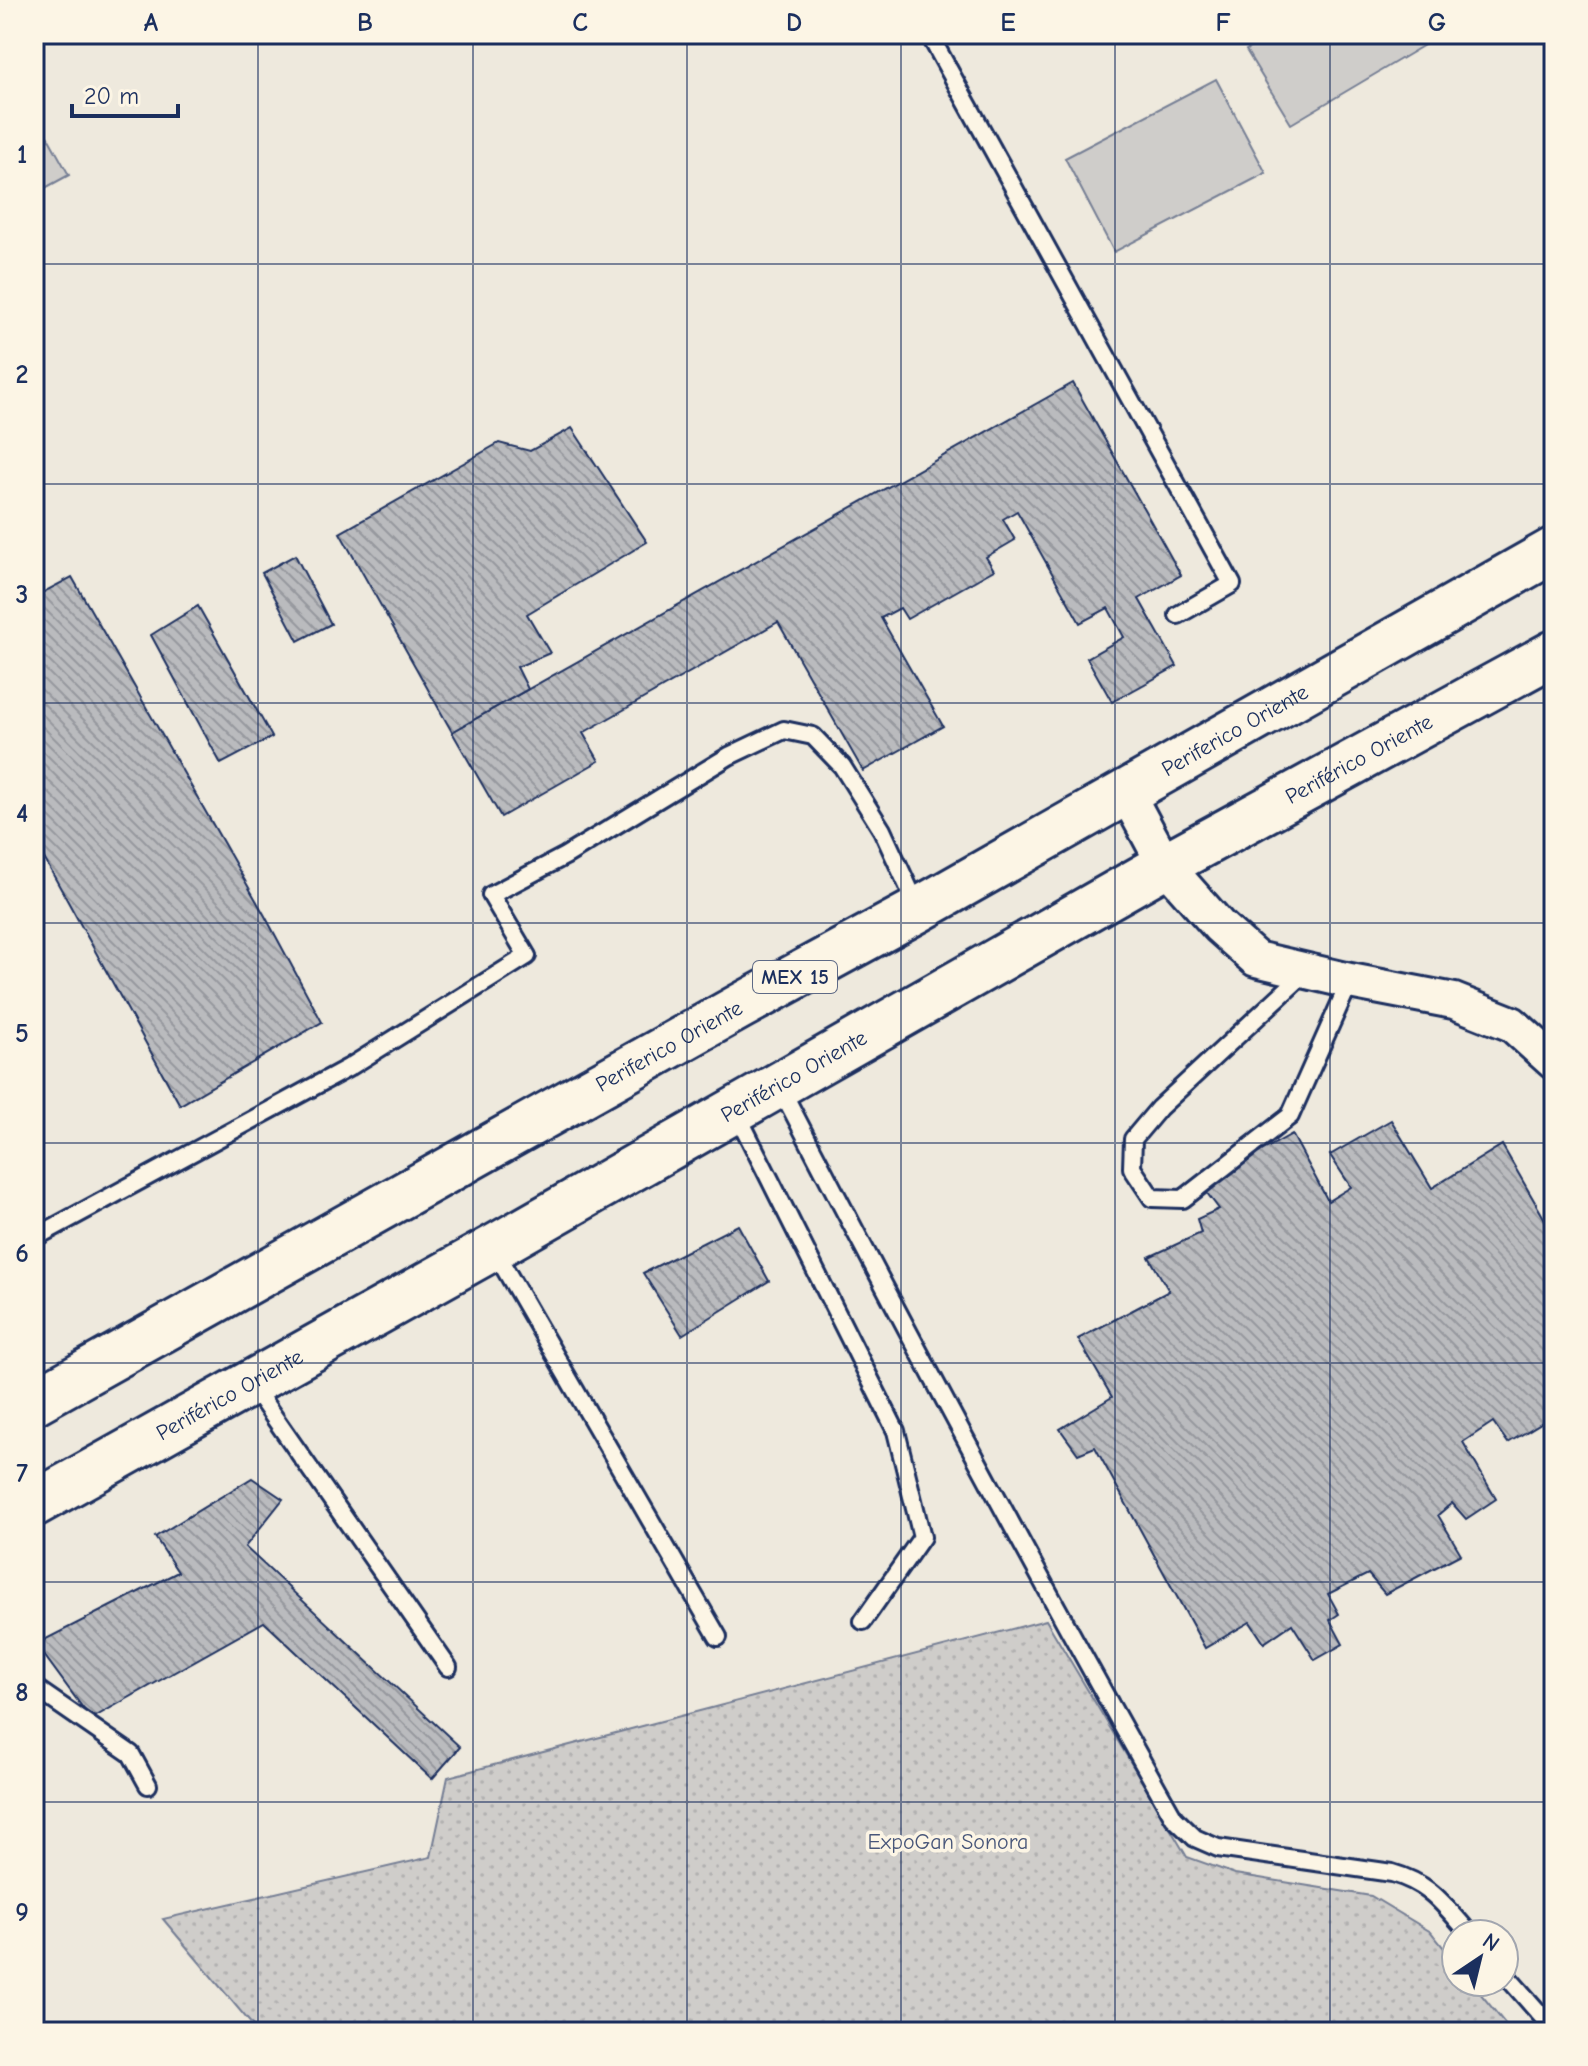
<svg xmlns="http://www.w3.org/2000/svg" width="1588" height="2066" font-family="'Comic Neue',sans-serif">
<style>
.grass{fill:#cfcdca;stroke:#757e94;stroke-width:2}
.park{fill:url(#park-dots);stroke:#757e94;stroke-width:2}
.building{fill:url(#building-back-hatch);stroke:#1b2f5e;stroke-width:2}
.lines{fill:none;stroke-linecap:round;stroke-linejoin:round}
.lane-casing{stroke:#1b2f5e;stroke-width:22}
.street-casing{stroke:#1b2f5e;stroke-width:40}
.highway-casing{stroke:#1b2f5e;stroke-width:50}
.lane{stroke:#fcf5e5;stroke-width:16}
.street{stroke:#fcf5e5;stroke-width:34}
.highway{stroke:#fcf5e5;stroke-width:44}
.grid{fill:none;stroke:#1b2f5e;stroke-width:2;stroke-opacity:0.55}
.labels{text-anchor:middle;dominant-baseline:central;stroke-width:7;stroke-linejoin:round;paint-order:stroke}
.shield{fill:#fcf5e5;stroke:#5e6a86;stroke-width:2}
.shield-label{font-size:20px;font-weight:bold;fill:#1b2f5e}
.street-label{font-size:22px;fill:#1b2f5e;stroke:#fcf5e5}
.park-label{font-size:22px;fill:#485679;stroke:#fcf5e5}
.neatline{fill:none;stroke:#1b2f5e;stroke-width:3}
.grid-label{font-size:26px;text-anchor:middle;font-weight:bold;fill:#1b2f5e}
</style>
<defs>
<pattern id="park-dots" width="8" height="8" patternUnits="userSpaceOnUse" patternTransform="scale(2)"><rect width="8" height="8" fill="#cfcdca"/><path d="M2 2h.1M6 6h.1" fill="none" stroke="#b1b0b0" stroke-width="1.8" stroke-linecap="round"/></pattern>
<pattern id="building-back-hatch" width="6" height="6" patternUnits="userSpaceOnUse" patternTransform="scale(2)"><rect width="6" height="6" fill="#babbbe"/><path d="M-1 5l2 2M0 0l6 6M5-1l2 2" fill="none" stroke="#96989e"/></pattern>
</defs>
<rect width="100%" height="100%" fill="#eee9dd"/>
<filter id="ink" filterUnits="userSpaceOnUse"><feTurbulence type="fractalNoise" baseFrequency=".0125" numOctaves="2"/><feDisplacementMap in="SourceGraphic" scale="16" xChannelSelector="R" yChannelSelector="G"/><feConvolveMatrix kernelMatrix="1 2 1 2 8 2 1 2 1" color-interpolation-filters="sRGB"/></filter>
<g filter="url(#ink)">
<g class="grass">
<path d="M1273 34H1420L1426 44 1291 124 1246 50Z"/>
<path d="M1216 79 1266 173 1114 252 1065 158Z"/>
<path d="M34 112 69 175 34 194Z"/>
</g>
<path class="park" d="M1046 1620 1187 1857 1235 1874 1371 1896 1431 1932 1456 1963V1982H1471L1512 2032H258L163 1919 431 1857 448 1777Z"/>
<g class="building">
<path d="M1073 383 1181 575 1139 599 1177 666 1112 702 1087 658 1124 637 1108 608 1080 623 1017 511 1003 519 1015 540 986 557 994 570 907 619 900 608 881 618 943 726 863 771 778 622 583 733 599 761 501 817 452 732Z"/>
<path d="M572 428 647 542 527 614 550 653 517 667 528 689 452 732 340 533 499 443 530 451Z"/>
<path d="M295 555 331 624 298 641 262 573Z"/>
<path d="M72 577 265 916 322 1022 180 1105 34 840V597Z"/>
<path d="M198 606 272 737 221 764 151 635Z"/>
<path d="M1391 1120 1432 1188 1502 1145 1551 1230 1554 1228V1415L1508 1443 1493 1422 1463 1442 1496 1499 1466 1519 1452 1503 1438 1515 1461 1554 1385 1594 1368 1574 1328 1594 1339 1614 1330 1620 1343 1644 1315 1660 1292 1624 1264 1643 1250 1622 1205 1648 1095 1447 1078 1454 1060 1429 1112 1397 1078 1339 1169 1291 1149 1257 1201 1233 1197 1219 1219 1209 1201 1185 1292 1134 1328 1201 1351 1187 1330 1155Z"/>
<path d="M738 1225 769 1281 682 1335 643 1273Z"/>
<path d="M252 1478 283 1499 245 1547 460 1747 432 1779 264 1622 91 1719 36 1644 178 1572 155 1537Z"/>
<path d="M34 2015 46 2032H34Z"/>
</g>
<g class="lines">
<defs>
<g id="lane">
<path d="M929 34 1232 584 1178 615"/>
<path d="M1306 972 1159 1108 1133 1139 1132 1168 1152 1198 1183 1199 1290 1116 1350 981"/>
<path d="M779 1085C907 1332 1037 1576 1174 1818L1195 1838 1218 1848 1392 1873C1431 1884 1444 1905 1470 1934"/>
<path d="M735 1110 896 1431 922 1537 863 1621"/>
<path d="M34 1238 348 1068 527 956 491 895 565 856 729 756 784 730 813 736 842 766 882 830 918 908"/>
<path d="M494 1250 718 1637"/>
<path d="M251 1384 448 1667"/>
<path d="M34 1687 131 1754 148 1785"/>
<path d="M1504 1973 1554 2030"/>
</g>
<path id="street" d="M1126 792 1165 865 1219 926 1256 959 1350 981 1454 1001 1512 1024 1554 1062"/>
<g id="highway">
<path id="s1" d="M34 1402 741 1006 918 910 1554 550"/>
<path id="s2" d="M34 1504 493 1248 1165 865 1554 653"/>
</g>
</defs>
<use href="#lane" class="lane-casing"/>
<use href="#street" class="street-casing"/>
<use href="#highway" class="highway-casing"/>
<use href="#lane" class="lane"/>
<use href="#street" class="street"/>
<use href="#highway" class="highway"/>
</g>
</g>
<path class="grid" d="M258 34V2032M473 34V2032M687 34V2032M901 34V2032M1115 34V2032M1330 34V2032M34 264H1554M34 484H1554M34 703H1554M34 923H1554M34 1143H1554M34 1363H1554M34 1582H1554M34 1802H1554"/>
<g class="labels">
<rect class="shield" x="753" y="961" width="84" height="32" rx="6"/>
<g class="shield-label">
<text x="795" y="977">MEX 15</text>
</g>
<g class="street-label">
<text stroke="none"><textPath href="#s1" startOffset="1376">Periferico Oriente</textPath></text>
<text stroke="none"><textPath href="#s2" startOffset="1520">Periférico Oriente</textPath></text>
<text stroke="none"><textPath href="#s1" startOffset="728">Periferico Oriente</textPath></text>
<text stroke="none"><textPath href="#s2" startOffset="872">Periférico Oriente</textPath></text>
<text stroke="none"><textPath href="#s2" startOffset="224">Periférico Oriente</textPath></text>
</g>
<g class="park-label">
<text x="948" y="1842">ExpoGan Sonora</text>
</g>
</g>
<rect width="1588" height="2066" fill="none" stroke="#fcf5e5" stroke-width="88"/>
<g transform="translate(1480 1958) rotate(35)"><circle r="38" fill="#fcf5e5" stroke="#a2a6af" stroke-width="2"/>
<path d="M0-6L14 30L0 20L-14 30Z" fill="#1b2f5e"/>
<text y="-12" font-size="22" font-weight="bold" text-anchor="middle" fill="#1b2f5e">N</text>
</g>
<path d="M72 104v12h106v-12" fill="none" stroke="#1b2f5e" stroke-width="4"/>
<text x="84" y="104" font-size="24" fill="#1b2f5e" stroke="#fcf5e5" stroke-width="6" paint-order="stroke">20 m</text>
<rect x="44" y="44" width="1500" height="1978" class="neatline"/>
<g class="grid-label">
<text x="151" y="31">A</text>
<text x="365" y="31">B</text>
<text x="580" y="31">C</text>
<text x="794" y="31">D</text>
<text x="1008" y="31">E</text>
<text x="1223" y="31">F</text>
<text x="1437" y="31">G</text>
<text x="22" y="163">1</text>
<text x="22" y="383">2</text>
<text x="22" y="603">3</text>
<text x="22" y="822">4</text>
<text x="22" y="1042">5</text>
<text x="22" y="1262">6</text>
<text x="22" y="1482">7</text>
<text x="22" y="1701">8</text>
<text x="22" y="1921">9</text>
</g>
</svg>
